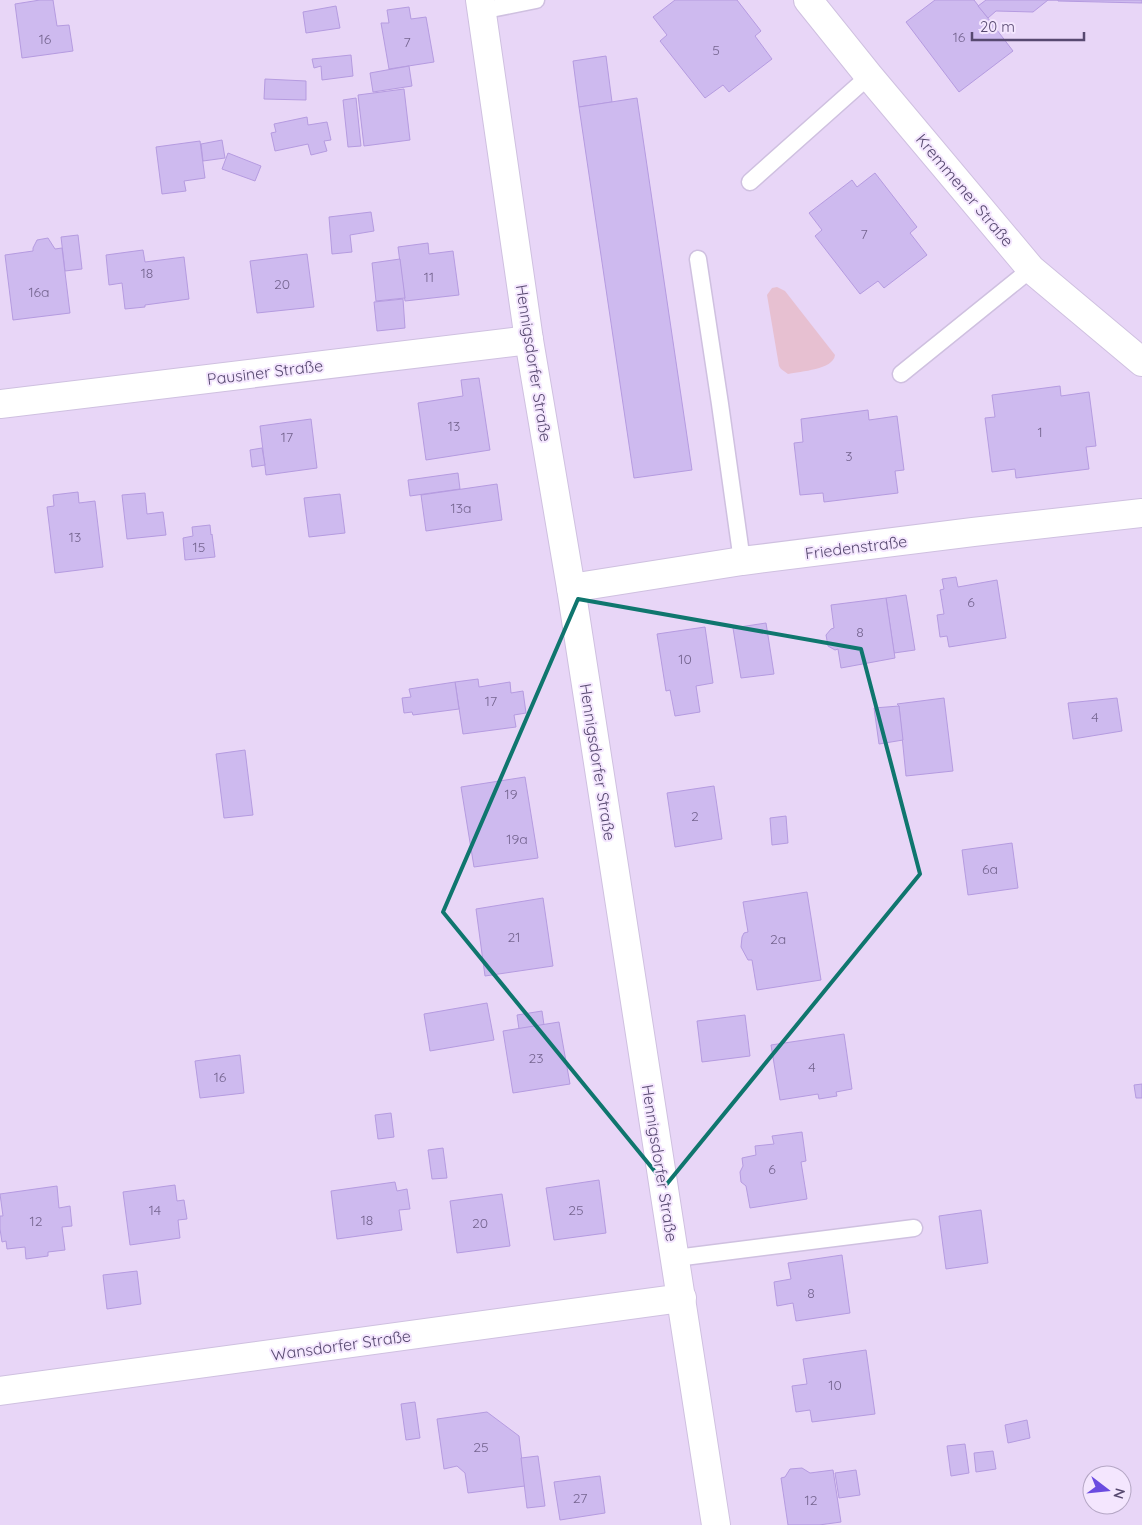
<svg xmlns="http://www.w3.org/2000/svg" width="1142" height="1525" font-family="Quicksand,sans-serif">
<style>
.residential{fill:#e8d6f7;fill-rule:evenodd}
.green{fill:#e7c0d1}
.building{fill:#cebaef;stroke:#b59be0}
.lines{fill:none;stroke-linecap:round;stroke-linejoin:round}
.lane-casing{stroke:#cfc0e0;stroke-width:19}
.street-casing{stroke:#cfc0e0;stroke-width:30}
.lane{stroke:#fff;stroke-width:16}
.street{stroke:#fff;stroke-width:28}
.marked{fill:none;stroke:#0f766e;stroke-width:4;stroke-linejoin:round}
.labels{text-anchor:middle;dominant-baseline:central;stroke-width:4;stroke-linejoin:round;paint-order:stroke}
.number-label{font-size:14px;fill:#756590}
.street-label{font-size:16px;fill:#574970;stroke:#f4e6fe}
</style>
<rect width="100%" height="100%" fill="#f0e1fb"/>
<path class="residential" d="M0 0H1142V1525H0ZM1092 1475H1122V1505H1092Z"/>
<path class="green" d="M777 287 785 291 835 355C833 370 801 371 788 374L781 369 779 366 767 295 772 288Z"/>
<g class="building">
<path d="M40 0H53L57 26 69 25 73 51 22 58 15 4Z"/>
<path d="M675 0H737L761 31 755 36 772 59 729 92 723 85 705 98 660 41 667 35 653 17Z"/>
<path d="M935 0H974L1013 51 959 92 906 22Z"/>
<path d="M986 0H1058H1048L1033 12 996 11 988 18 978 6Z"/>
<path d="M1058 0H1142V3L1058 1Z"/>
<path d="M336 6 340 28 306 33 303 12Z"/>
<path d="M409 7 411 19 426 17 434 62 389 69 381 23H389L387 10Z"/>
<path d="M351 55 353 76 322 80 321 66 314 68 312 59Z"/>
<path d="M606 56 612 102 579 107 573 61Z"/>
<path d="M409 66 412 86 373 92 370 73Z"/>
<path d="M265 79 306 81V100L264 99Z"/>
<path d="M404 89 410 140 364 146 358 95Z"/>
<path d="M356 98 361 146 348 147 343 100Z"/>
<path d="M637 98 692 470 634 478 579 107Z"/>
<path d="M307 117 308 125 327 122 331 140 324 141 327 151 311 155 308 144 275 151 271 133 276 132 274 124Z"/>
<path d="M222 140 225 158 203 161 201 144Z"/>
<path d="M200 141 205 178 184 181 186 191 162 194 156 147Z"/>
<path d="M228 153 261 166 255 181 222 169Z"/>
<path d="M875 173 917 227 910 233 927 255 884 288 878 281 860 294 815 236 822 230 809 213 852 180 857 187Z"/>
<path d="M371 212 374 231 350 235 352 252 332 254 329 217Z"/>
<path d="M78 235 82 269 65 271 61 237Z"/>
<path d="M48 238 55 249 62 248 70 313 13 320 5 255 33 251V248L37 240Z"/>
<path d="M428 243 429 254 453 251 459 295 405 301 398 247Z"/>
<path d="M143 250 145 262 184 257 189 299 145 305V307L125 309 122 283 109 285 106 255Z"/>
<path d="M307 254 314 307 257 313 250 261Z"/>
<path d="M400 259 405 298 376 301 372 263Z"/>
<path d="M403 299 405 328 377 331 374 302Z"/>
<path d="M479 378 490 450 426 460 418 403 463 396 461 380Z"/>
<path d="M1060 386 1061 396 1089 392 1096 446 1086 447 1089 469 1016 478 1015 469 992 472 985 418 995 417 992 395Z"/>
<path d="M868 410 869 420 897 416 904 470 895 471 898 493 824 502 823 493 800 495 794 443 803 442 801 419Z"/>
<path d="M311 419 317 468 266 475 260 426Z"/>
<path d="M262 448 265 465 252 467 250 450Z"/>
<path d="M458 473 460 489 410 496 408 480Z"/>
<path d="M497 484 502 520 426 531 421 495Z"/>
<path d="M78 492 79 503 95 501 103 567 55 573 47 507 54 506 53 495Z"/>
<path d="M145 493 147 514 163 512 166 535 127 539 122 495Z"/>
<path d="M340 494 345 533 309 537 304 498Z"/>
<path d="M210 525 211 535 212 534 215 557 185 560 183 538 193 536 192 527Z"/>
<path d="M956 577 958 587 997 580 1006 638 949 647 947 636 940 637 937 615 944 614 940 590 944 589 942 579Z"/>
<path d="M906 595 915 650 894 653 886 598Z"/>
<path d="M886 598 895 658 841 668 838 649 835 650 828 646 826 635 831 629 834 628 831 605Z"/>
<path d="M766 623 774 674 741 678 733 628Z"/>
<path d="M705 627 713 683 696 686 700 712 675 716 670 690 666 691 657 634Z"/>
<path d="M478 679 479 687 510 682 511 693 523 691 526 713 514 715 516 727 463 734 455 682Z"/>
<path d="M455 682 459 709 413 715 412 712 404 713 402 698 411 697 409 689Z"/>
<path d="M944 698 953 771 906 776 899 706 897 704Z"/>
<path d="M1117 698 1122 731 1073 739 1068 703Z"/>
<path d="M899 706 903 740 879 744 874 708Z"/>
<path d="M245 750 253 815 224 818 216 754Z"/>
<path d="M525 777 538 858 474 867 461 787Z"/>
<path d="M714 786 722 839 675 847 667 793Z"/>
<path d="M786 816 788 843 772 845 770 818Z"/>
<path d="M1012 843 1018 888 968 895 962 850Z"/>
<path d="M807 892 821 980 757 990 752 960H748L741 947 742 937 744 933 748 932 743 902Z"/>
<path d="M543 898 553 966 485 976 476 909Z"/>
<path d="M487 1003 494 1040 430 1051 424 1014Z"/>
<path d="M542 1011 544 1025 519 1029 517 1015Z"/>
<path d="M745 1015 750 1056 702 1062 697 1021Z"/>
<path d="M559 1022 570 1084 513 1093 503 1031Z"/>
<path d="M844 1034 852 1089 836 1092 837 1096 819 1099 818 1094 780 1100 771 1045Z"/>
<path d="M240 1055 244 1093 200 1098 195 1061Z"/>
<path d="M1142 1084V1098H1136L1134 1085Z"/>
<path d="M391 1113 394 1137 378 1139 375 1115Z"/>
<path d="M802 1132 806 1161 801 1162 807 1199 750 1208 746 1186 741 1182 740 1172 743 1166 742 1158 756 1155 755 1146 774 1144 772 1136Z"/>
<path d="M443 1148 447 1178 432 1179 428 1150Z"/>
<path d="M599 1180 606 1233 554 1240 546 1188Z"/>
<path d="M395 1182 397 1191 407 1189 410 1209 399 1210 402 1230 337 1239 331 1191Z"/>
<path d="M175 1185 177 1201 184 1200 187 1219 178 1220 180 1238 130 1245 123 1192Z"/>
<path d="M57 1186 59 1208 70 1206 72 1226 62 1227 65 1250 48 1252V1256L26 1259 25 1247 7 1249 6 1241 2 1242 0 1229V1216H3L0 1194Z"/>
<path d="M502 1194 510 1246 457 1253 450 1201Z"/>
<path d="M981 1210 988 1263 946 1269 939 1216Z"/>
<path d="M842 1255 850 1313 796 1321 793 1303 777 1306 774 1282 791 1279 788 1263Z"/>
<path d="M137 1271 141 1304 107 1309 103 1275Z"/>
<path d="M866 1350 875 1414 812 1422 810 1410 796 1412 792 1386 807 1384 803 1359Z"/>
<path d="M415 1402 420 1438 406 1440 401 1404Z"/>
<path d="M487 1412 519 1436 525 1486 468 1493 465 1473 457 1466 444 1469 437 1419Z"/>
<path d="M1027 1420 1030 1438 1008 1443 1005 1425Z"/>
<path d="M965 1444 969 1473 951 1476 947 1446Z"/>
<path d="M993 1451 996 1469 976 1472 974 1453Z"/>
<path d="M538 1456 545 1506 527 1508 521 1458Z"/>
<path d="M802 1468 810 1473 833 1470 841 1522 819 1525H788L781 1478 785 1477 790 1469Z"/>
<path d="M856 1470 860 1495 839 1498 835 1473Z"/>
<path d="M600 1476 605 1513 560 1520 554 1482Z"/>
</g>
<g class="lines">
<defs>
<g id="lane">
<path d="M481 11 536 0"/>
<path d="M750 182 869 76"/>
<path d="M698 259 720 404 742 561"/>
<path d="M901 374 1031 269"/>
<path d="M676 1258 914 1228"/>
</g>
<g id="street">
<path d="M480 0 529 340 571 588 716 1525"/>
<path d="M808 0 869 76 1031 269 1142 362"/>
<path d="M0 404 529 340"/>
<path d="M571 588 742 561 973 532 1142 513"/>
<path d="M0 1391 682 1298"/>
</g>
</defs>
<use href="#lane" class="lane-casing"/>
<use href="#street" class="street-casing"/>
<use href="#lane" class="lane"/>
<use href="#street" class="street"/>
</g>
<path class="marked" d="M578 599 861 649 920 874 666 1185 443 912Z"/>
<g class="labels">
<g class="number-label">
<text x="959" y="37">16</text>
<text x="45" y="39">16</text>
<text x="407" y="42">7</text>
<text x="716" y="50">5</text>
<text x="864" y="234">7</text>
<text x="147" y="273">18</text>
<text x="429" y="277">11</text>
<text x="282" y="284">20</text>
<text x="39" y="292">16a</text>
<text x="454" y="426">13</text>
<text x="1040" y="432">1</text>
<text x="287" y="437">17</text>
<text x="849" y="456">3</text>
<text x="461" y="508">13a</text>
<text x="75" y="537">13</text>
<text x="199" y="547">15</text>
<text x="971" y="602">6</text>
<text x="860" y="632">8</text>
<text x="685" y="659">10</text>
<text x="491" y="701">17</text>
<text x="1095" y="717">4</text>
<text x="511" y="794">19</text>
<text x="695" y="816">2</text>
<text x="517" y="839">19a</text>
<text x="990" y="869">6a</text>
<text x="514" y="937">21</text>
<text x="778" y="939">2a</text>
<text x="536" y="1058">23</text>
<text x="812" y="1067">4</text>
<text x="220" y="1077">16</text>
<text x="772" y="1169">6</text>
<text x="155" y="1210">14</text>
<text x="576" y="1210">25</text>
<text x="367" y="1220">18</text>
<text x="36" y="1221">12</text>
<text x="480" y="1223">20</text>
<text x="811" y="1293">8</text>
<text x="835" y="1385">10</text>
<text x="481" y="1447">25</text>
<text x="580" y="1498">27</text>
<text x="811" y="1500">12</text>
</g>
<g class="street-label">
<text transform="translate(965 190) rotate(50)">Kremmener Straße</text>
<text transform="translate(534 363) rotate(81)">Hennigsdorfer Straße</text>
<text transform="translate(265 372) rotate(-7)">Pausiner Straße</text>
<text transform="translate(856 547) rotate(-7)">Friedenstraße</text>
<text transform="translate(598 762) rotate(81)">Hennigsdorfer Straße</text>
<text transform="translate(660 1163) rotate(81)">Hennigsdorfer Straße</text>
<text transform="translate(341 1345) rotate(-8)">Wansdorfer Straße</text>
</g>
</g>
<g transform="translate(1107 1490) rotate(106)"><circle r="24" fill="#f4e6fe" stroke="#b5a7c5"/>
<path d="M0-4L9 19L0 12L-9 19Z" fill="#6a4be0"/>
<text y="-8" font-size="14" font-weight="bold" text-anchor="middle" fill="#574970">N</text>
</g>
<path d="M972 32v8h112v-8" fill="none" stroke="#574970" stroke-width="2.5"/>
<text x="980" y="32" font-size="15" fill="#574970" stroke="#f4e6fe" stroke-width="4" paint-order="stroke">20 m</text>
</svg>
